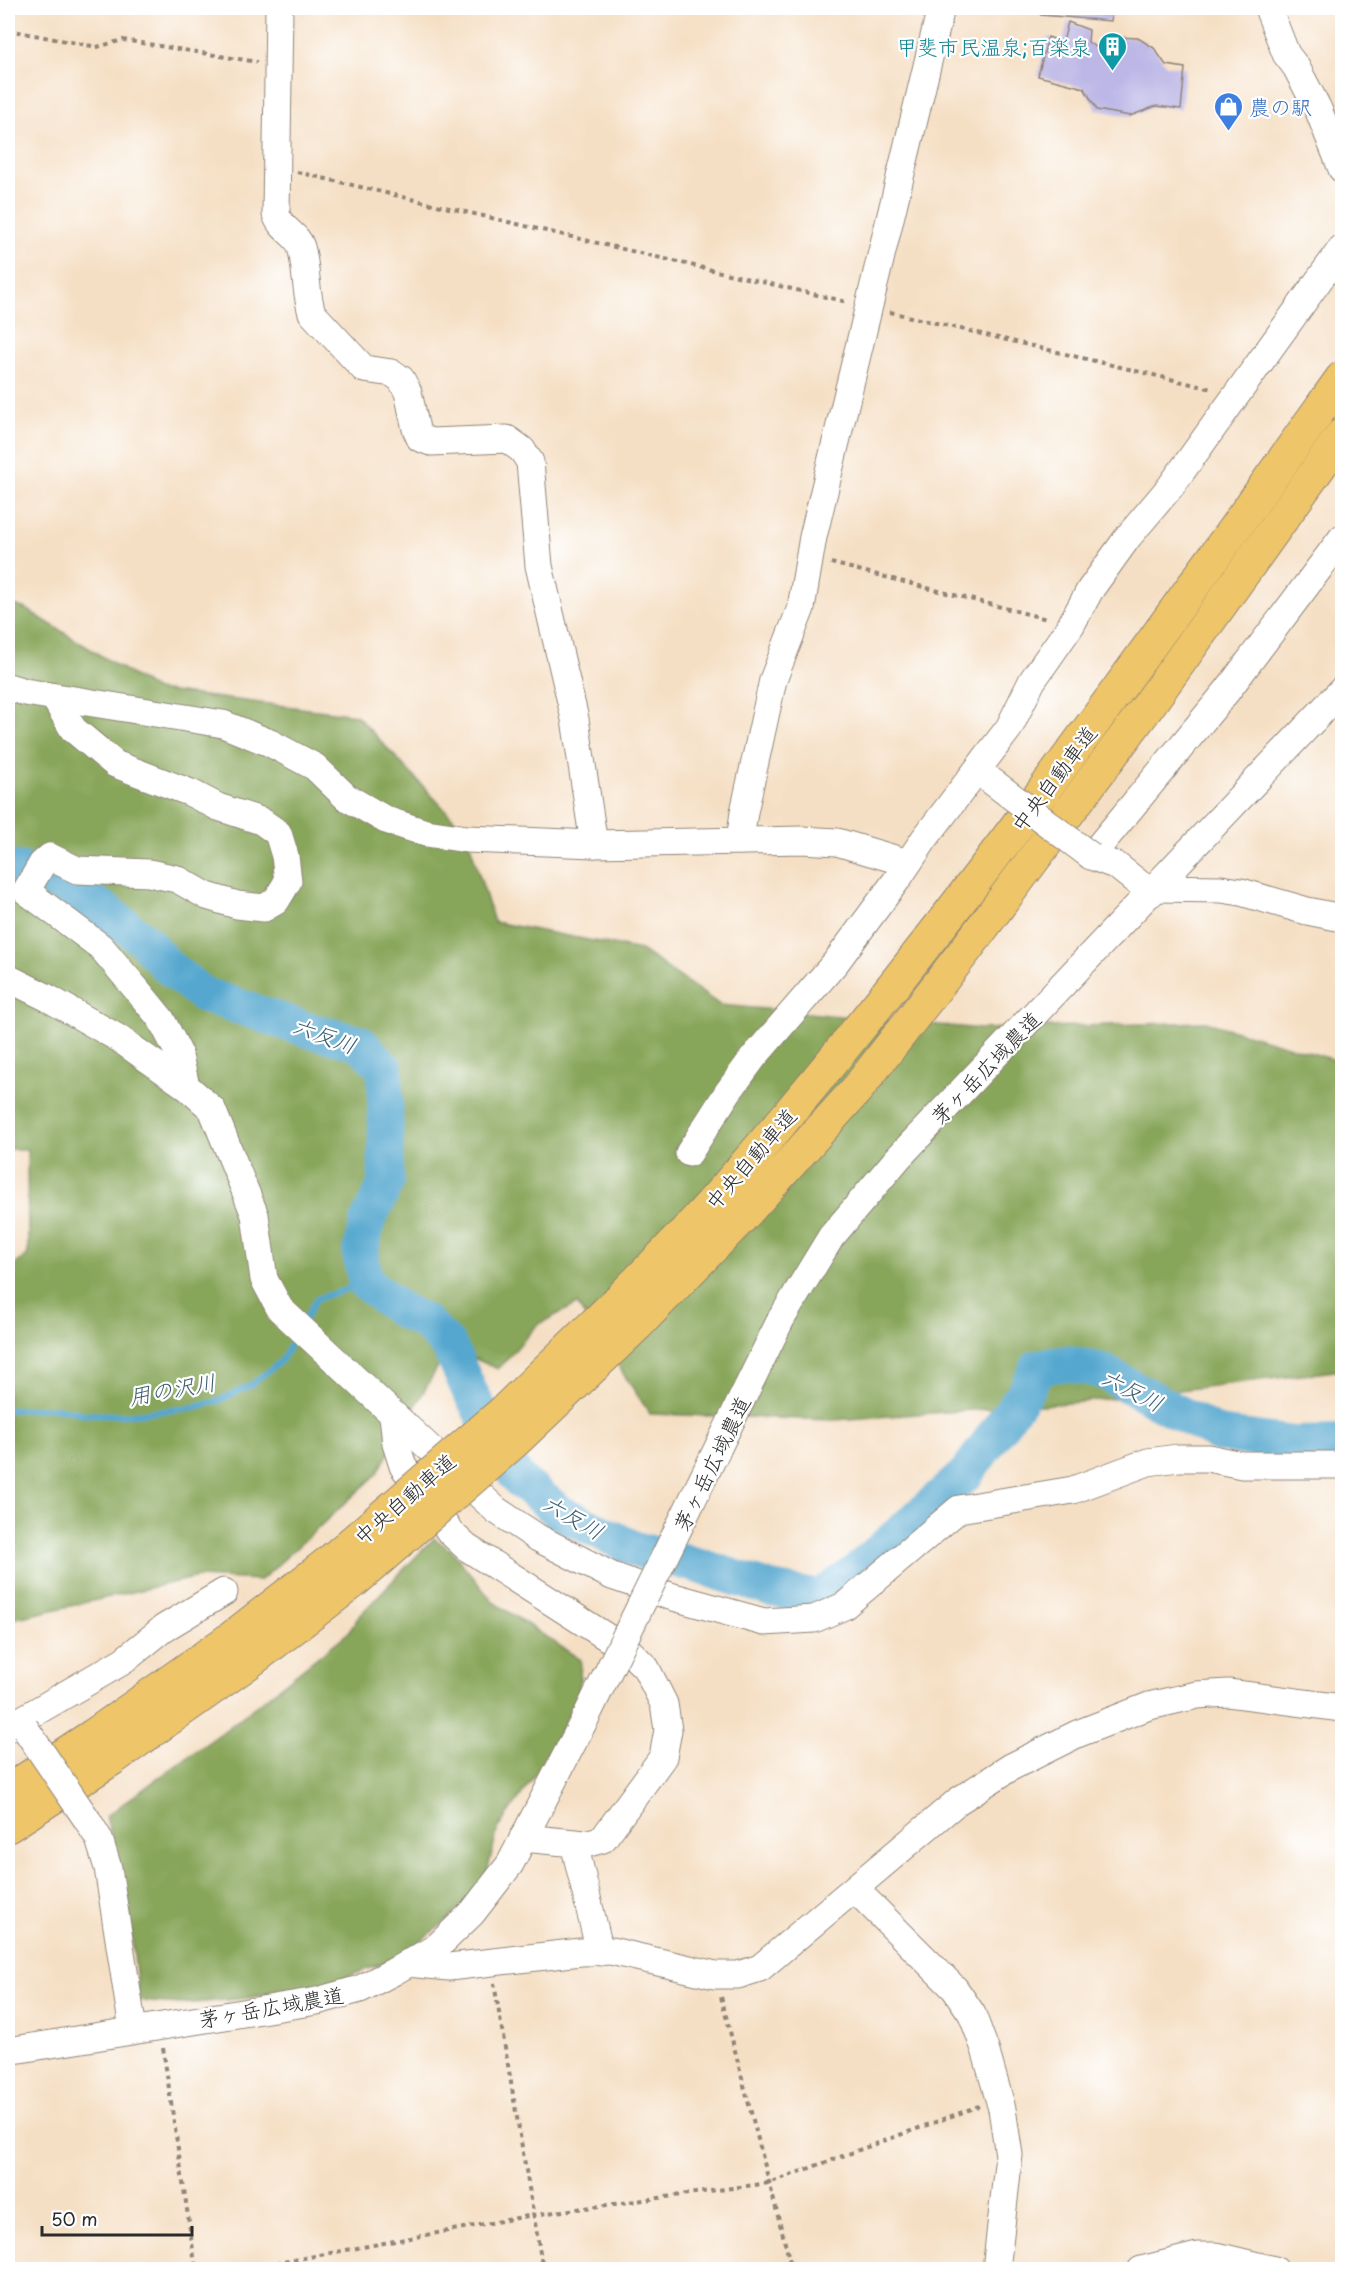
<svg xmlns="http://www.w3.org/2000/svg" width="1350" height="2277" font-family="'Playpen Sans','Klee One',sans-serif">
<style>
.forest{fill:#88a65a;stroke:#5a6842;stroke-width:1.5}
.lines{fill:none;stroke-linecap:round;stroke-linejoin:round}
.stream{stroke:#54a7cf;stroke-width:6}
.river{stroke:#54a7cf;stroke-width:36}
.building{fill:#bcb7e6}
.minor-casing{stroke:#908578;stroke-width:29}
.highway-casing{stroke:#908578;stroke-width:35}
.path{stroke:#908578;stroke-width:4;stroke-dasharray:4.5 4.5;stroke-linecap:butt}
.minor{stroke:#fff;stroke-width:27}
.highway{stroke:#eec569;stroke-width:33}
.minor-bridge-casing{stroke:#908578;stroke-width:29;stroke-linecap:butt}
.highway-bridge-casing{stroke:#908578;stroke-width:35;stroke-linecap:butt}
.minor-bridge{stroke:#fff;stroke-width:27}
.highway-bridge{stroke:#eec569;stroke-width:33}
.labels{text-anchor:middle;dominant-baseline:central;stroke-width:4.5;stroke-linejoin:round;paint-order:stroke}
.culture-label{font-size:21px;fill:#0d838f;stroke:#fff;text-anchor:end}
.shop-label{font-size:21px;fill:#366cbe;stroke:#fff;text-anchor:start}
.street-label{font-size:21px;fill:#2b2b2b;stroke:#fff}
.water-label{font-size:22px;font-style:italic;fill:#3b5d6d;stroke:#fff}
</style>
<rect width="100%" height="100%" fill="#fff"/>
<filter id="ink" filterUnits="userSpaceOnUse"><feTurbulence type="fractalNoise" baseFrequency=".0167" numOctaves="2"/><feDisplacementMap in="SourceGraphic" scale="12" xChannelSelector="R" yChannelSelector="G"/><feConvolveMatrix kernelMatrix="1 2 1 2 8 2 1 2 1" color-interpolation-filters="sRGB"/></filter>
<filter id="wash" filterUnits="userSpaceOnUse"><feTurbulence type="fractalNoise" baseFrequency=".008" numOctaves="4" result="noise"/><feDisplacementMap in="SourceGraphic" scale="24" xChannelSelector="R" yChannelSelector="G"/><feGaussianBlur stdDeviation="1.35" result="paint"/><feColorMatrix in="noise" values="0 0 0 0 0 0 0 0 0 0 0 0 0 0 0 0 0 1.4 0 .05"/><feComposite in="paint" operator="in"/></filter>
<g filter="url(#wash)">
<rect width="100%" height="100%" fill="#f5dfc4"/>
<g class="forest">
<path d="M8 603 26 609 156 690 356 715 466 832 494 922 641 950 720 1005 981 1029 1206 1022 1342 1062V1370L1082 1402 834 1420 650 1414 577 1304 537 1325 498 1369 449 1347 377 1474 261 1580 198 1577 8 1620V1270L28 1254 27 1149H8Z"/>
<path d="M434 1538 452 1551 493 1602 581 1660 579 1693 547 1758 498 1828 484 1884 444 1923 397 1958 336 1981 247 1998 182 2004 139 2001 128 1902 106 1816 228 1728 349 1632 359 1616Z"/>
</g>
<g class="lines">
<g class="stream">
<path d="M304 1321 316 1299 366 1283"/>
<path d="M8 1410 55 1408 86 1414 123 1415 190 1408 218 1401 251 1385 282 1360 297 1332"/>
</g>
<path class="river" d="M8 868 21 870 63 885 106 911 145 941 167 966 202 994 308 1030 360 1043 385 1069 386 1183 368 1220 360 1253 366 1283 399 1309 426 1323 449 1346 469 1390 517 1478 559 1512 635 1549 696 1565 771 1589 819 1598 856 1572 966 1474 1027 1389 1038 1367 1066 1363 1102 1371 1218 1434 1294 1444 1342 1443"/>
</g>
<g id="blocks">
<g class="building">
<path d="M1042 8H1112L1111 21 1041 15Z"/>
<path d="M1068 22 1089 30 1088 42 1095 47 1116 37 1138 38 1154 48 1166 65 1185 68 1181 109 1156 106 1130 116 1097 110 1084 88 1038 76 1048 37 1063 42Z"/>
</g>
</g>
</g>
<g filter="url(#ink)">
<use href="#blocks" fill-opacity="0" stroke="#908578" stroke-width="1.5"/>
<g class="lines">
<defs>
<g id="minor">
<path d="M279 8 276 214C281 230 297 234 301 247 307 268 305 291 312 313L364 369 392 373 401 379 408 392 416 429 420 438 431 442 507 439 522 450 530 462 539 566 575 719 594 844"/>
<path d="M1268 8 1286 54 1296 67 1318 109 1342 169"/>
<path d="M8 687 25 692 223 724 270 743 315 767 346 797 386 820 426 833 467 839 594 844 802 840 837 842 908 863"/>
<path d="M54 697 73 729 115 764 191 793 218 807 261 821 278 833 285 856 288 881 276 901 264 908 237 905 207 896 177 879 149 873 77 870 50 857 42 864 26 891 101 947 138 991 161 1019 178 1052 186 1086"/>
<path d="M740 841 744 812 773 680 801 608 813 537 941 8"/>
<path d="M1155 888 1221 889 1241 892 1307 911 1342 918"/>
<path d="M1151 893 1117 866 1091 856 1227 691 1342 538"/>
<path d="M8 978 48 998 118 1038 186 1086 212 1109 255 1215 264 1279 280 1309 496 1510 538 1538 612 1576 670 1596 764 1622 814 1619 844 1606 959 1509 1073 1490 1148 1462 1178 1458H1208L1242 1465H1342"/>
<path d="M689 1153 728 1092 753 1058 836 962 899 877 925 838 1009 728 1032 681 1071 625 1090 590 1128 537 1171 486 1342 248"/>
<path d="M781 1319 831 1237 898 1158 1342 690"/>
<path d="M393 1415 396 1444 403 1466 450 1532 466 1547 630 1652 646 1668 664 1704 668 1730 663 1757 603 1839 585 1844 523 1838"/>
<path d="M8 1728 123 1661 164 1628 224 1592"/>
<path d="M88 1821 99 1839 108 1868 133 2030"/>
<path d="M574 1843 600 1952"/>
<path d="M855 1889 955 1989 972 2014 985 2049 1002 2109 1009 2155 996 2270"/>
<path d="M408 1963 449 1967 581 1952 611 1951 715 1975H738L760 1968 958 1801 1011 1767 1077 1734 1149 1706 1197 1695 1228 1693 1342 1708"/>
<path d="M8 2051 317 2001 360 1989 393 1972 437 1947 472 1913 510 1864 586 1717"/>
<path d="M1141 2270 1197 2256H1217L1275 2270"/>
</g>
<g id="highway">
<path d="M617 1302C651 1267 687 1232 719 1195 945 937 1143 657 1342 378"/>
<path d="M638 1324 740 1219 858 1088 967 948 1148 706 1342 435"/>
<path d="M8 1791 94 1735 230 1639 333 1559"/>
<path d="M8 1826 112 1759 248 1663 352 1583"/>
</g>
</defs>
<use href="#minor" class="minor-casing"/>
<use href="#highway" class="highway-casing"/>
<g class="path">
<path d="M8 30 97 47 123 40 257 62"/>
<path d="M8 170 11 134V31"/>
<path d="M297 172 847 302"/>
<path d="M890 312 1212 389"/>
<path d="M831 563 1047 619"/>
<path d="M494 1983 543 2270"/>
<path d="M721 1997 792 2270"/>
<path d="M163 2048 196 2270"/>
<path d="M240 2270 533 2215 769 2183 979 2106"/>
</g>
<use href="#minor" class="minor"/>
<use href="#highway" class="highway"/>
<defs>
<g id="minor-bridge">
<path d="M990 780 1091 856"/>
<path d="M586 1717 781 1319"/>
<path d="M25 1728 88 1821"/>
</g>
<g id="highway-bridge">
<path d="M333 1559 502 1413 617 1302"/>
<path d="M352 1583 515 1441 638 1324"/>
</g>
</defs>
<use href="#minor-bridge" class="minor-bridge-casing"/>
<use href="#highway-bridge" class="highway-bridge-casing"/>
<use href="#minor-bridge" class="minor-bridge"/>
<use href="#highway-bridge" class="highway-bridge"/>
</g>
</g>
<defs>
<symbol id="building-pin" viewBox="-11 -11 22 30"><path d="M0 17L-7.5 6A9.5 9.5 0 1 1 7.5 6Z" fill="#0f9aa8" stroke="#fff"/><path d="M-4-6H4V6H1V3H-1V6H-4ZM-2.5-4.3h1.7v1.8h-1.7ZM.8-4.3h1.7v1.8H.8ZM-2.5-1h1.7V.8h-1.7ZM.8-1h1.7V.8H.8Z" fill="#fff"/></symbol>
<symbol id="shop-pin" viewBox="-11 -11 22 30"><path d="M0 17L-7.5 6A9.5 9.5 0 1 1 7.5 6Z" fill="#3f7fe0" stroke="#fff"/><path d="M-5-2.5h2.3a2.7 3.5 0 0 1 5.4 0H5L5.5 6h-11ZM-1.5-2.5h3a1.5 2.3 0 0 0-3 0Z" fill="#fff"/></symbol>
</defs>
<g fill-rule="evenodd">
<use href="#building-pin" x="1096" y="30" width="33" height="45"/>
<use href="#shop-pin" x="1212" y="90" width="33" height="45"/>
</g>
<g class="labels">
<g class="culture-label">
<text x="1091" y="46">甲斐市民温泉;百楽泉</text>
</g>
<g class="shop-label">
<text x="1249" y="106">農の駅</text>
</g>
<g class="street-label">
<text transform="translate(1053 778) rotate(-53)">中央自動車道</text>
<text transform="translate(985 1067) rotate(-46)">茅ヶ岳広域農道</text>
<text transform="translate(750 1158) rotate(-49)">中央自動車道</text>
<text transform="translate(711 1463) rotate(-64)">茅ヶ岳広域農道</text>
<text transform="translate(404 1498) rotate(-41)">中央自動車道</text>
<text transform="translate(271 2006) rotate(-10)">茅ヶ岳広域農道</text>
</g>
<g class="water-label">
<text transform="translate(325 1034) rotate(20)">六反川</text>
<text transform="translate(172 1388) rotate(-10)">用の沢川</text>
<text transform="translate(1133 1389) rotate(27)">六反川</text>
<text transform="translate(574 1516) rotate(30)">六反川</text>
</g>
</g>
<rect width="1350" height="2277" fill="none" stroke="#fff" stroke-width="30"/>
<path d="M42 2226v9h150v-9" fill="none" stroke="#2b2b2b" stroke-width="3"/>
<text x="51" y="2226" font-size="18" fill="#2b2b2b" stroke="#ffffff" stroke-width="4.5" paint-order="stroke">50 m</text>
</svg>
